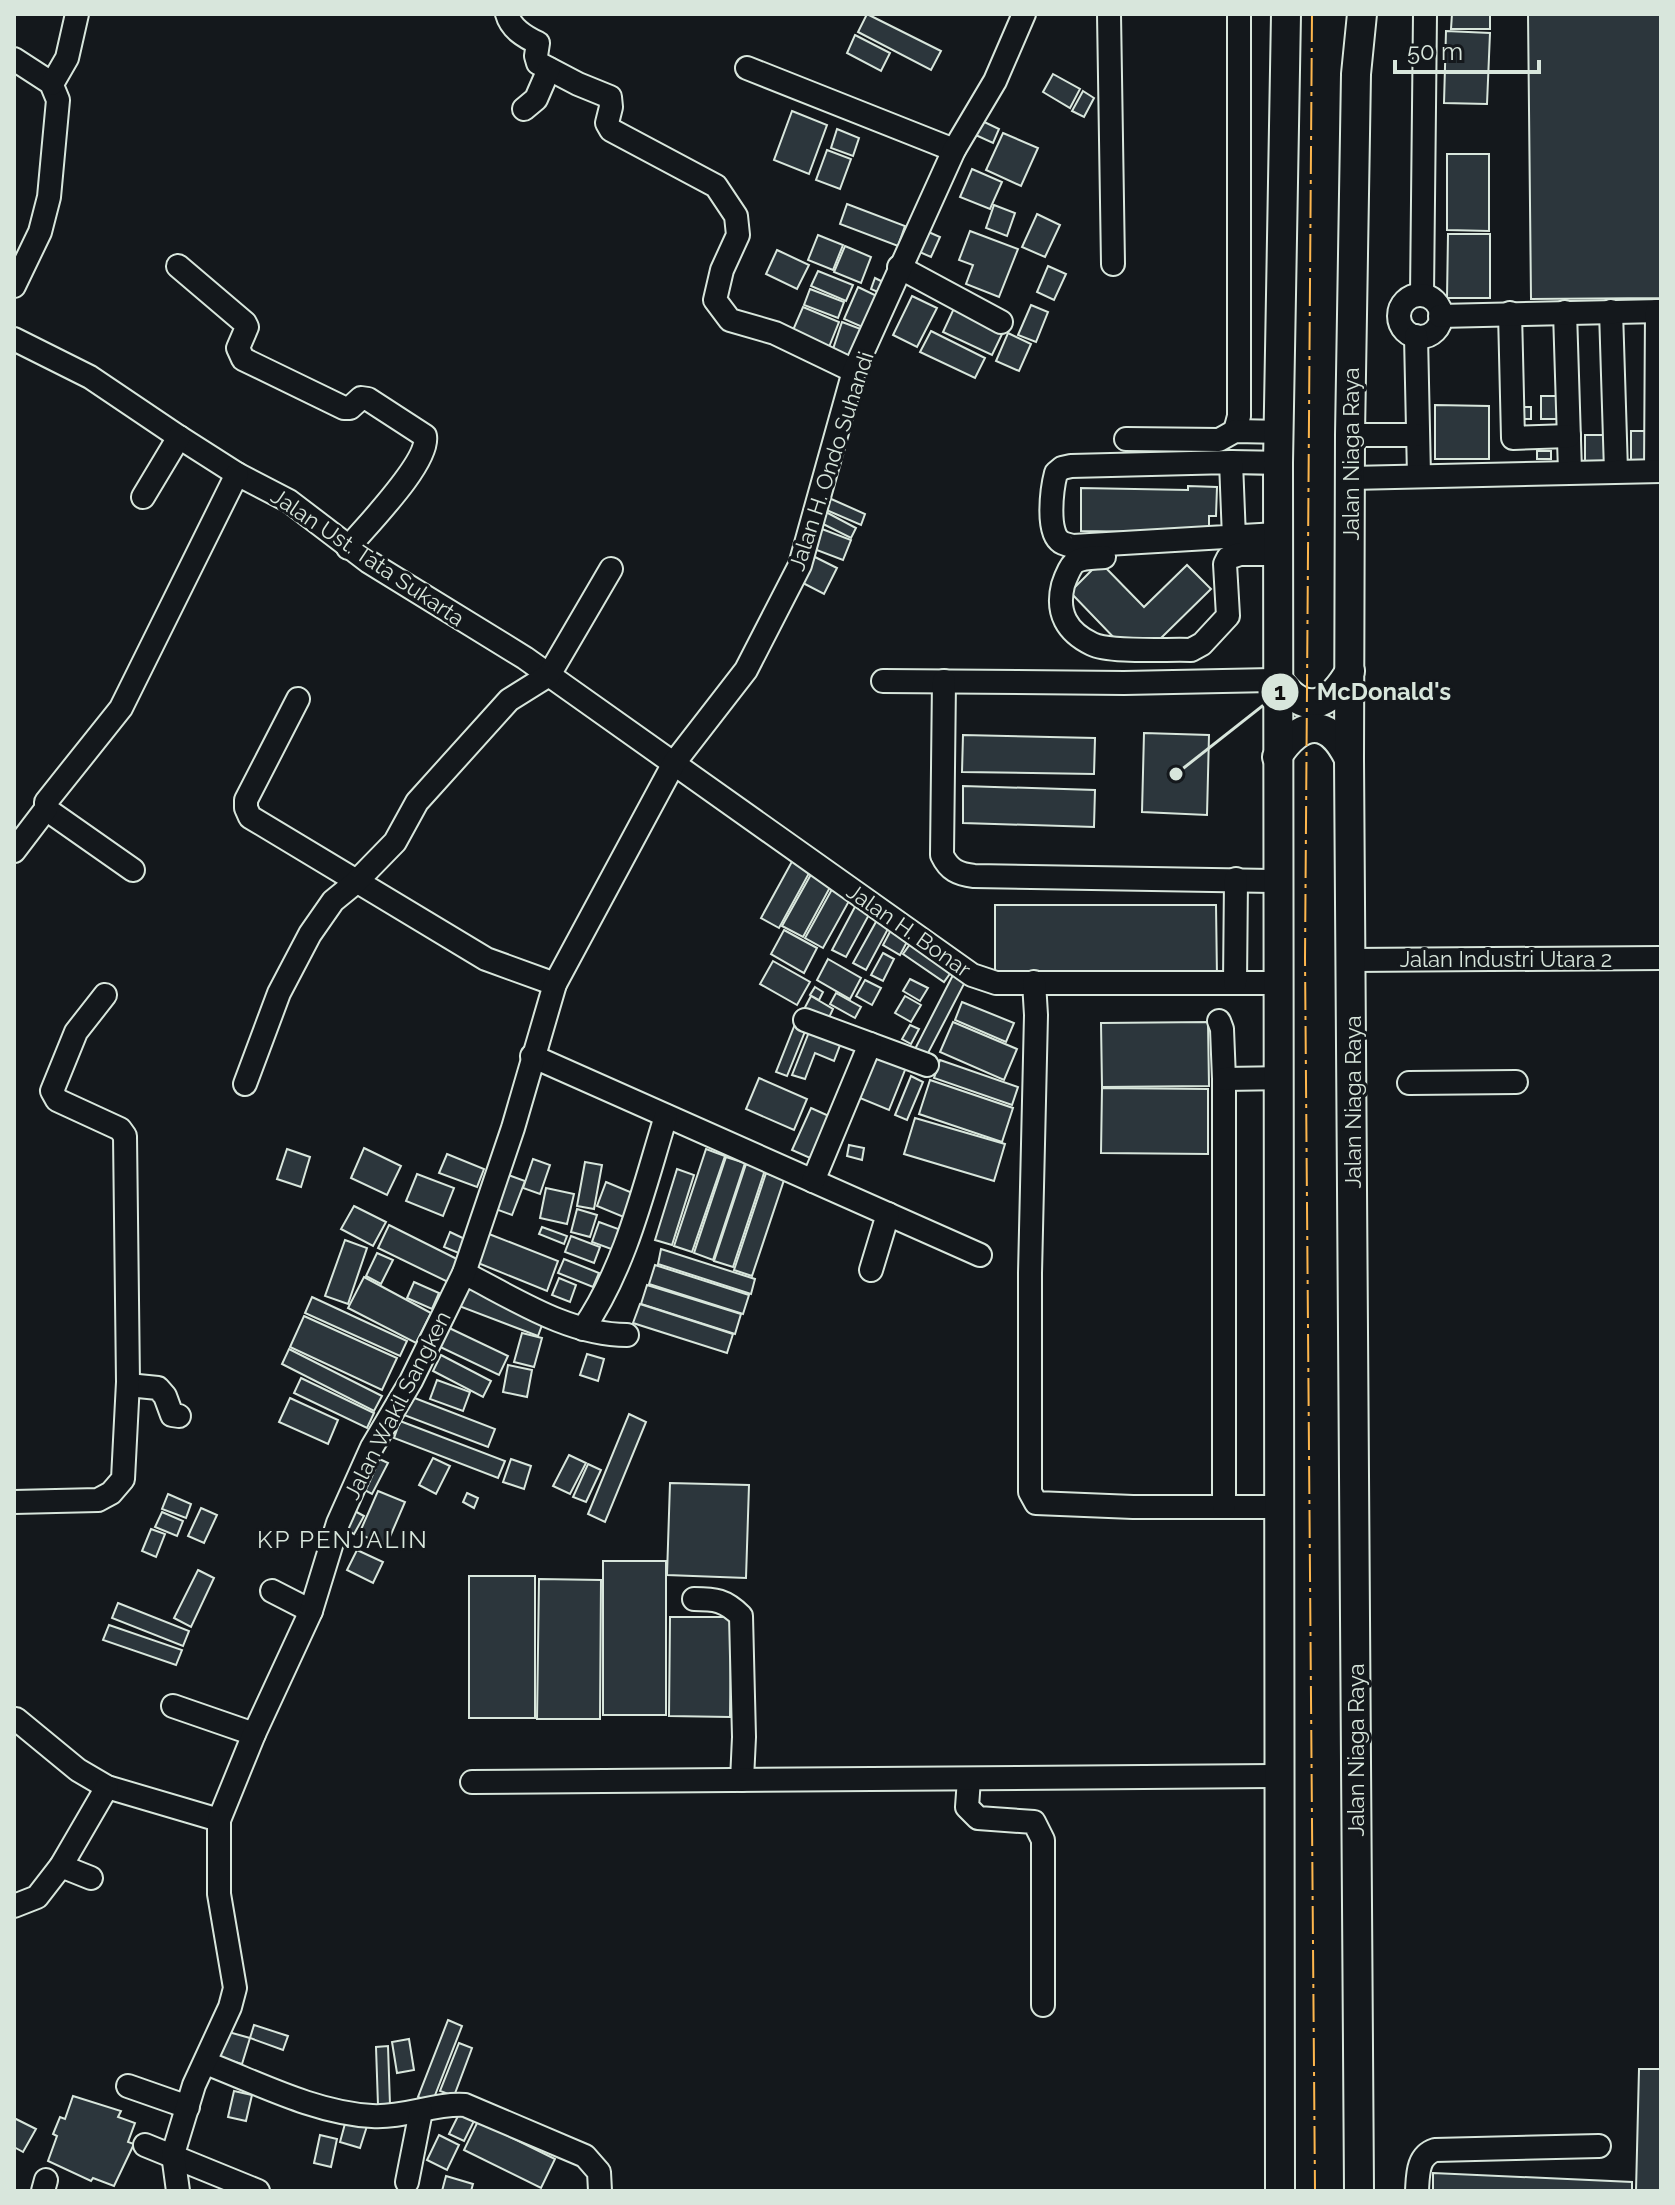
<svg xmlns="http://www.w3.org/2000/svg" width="1675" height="2205" font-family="Raleway,sans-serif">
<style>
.building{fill:#2c363c;stroke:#d8e6dc;stroke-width:2}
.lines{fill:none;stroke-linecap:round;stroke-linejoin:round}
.minor-casing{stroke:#d8e6dc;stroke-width:26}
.major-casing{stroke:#d8e6dc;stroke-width:32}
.minor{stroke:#14181c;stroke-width:22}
.major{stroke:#14181c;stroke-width:28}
.power{stroke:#ffb74d;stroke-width:2;stroke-dasharray:28 6 4 6;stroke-linecap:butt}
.labels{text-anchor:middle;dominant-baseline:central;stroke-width:6;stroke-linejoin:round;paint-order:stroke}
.street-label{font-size:22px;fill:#d8e6dc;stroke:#14181c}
.neighbourhood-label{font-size:24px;letter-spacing:2px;fill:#d8e6dc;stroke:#14181c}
.leader{fill:none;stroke:#d8e6dc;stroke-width:3}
.callout-dot{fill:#d8e6dc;stroke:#14181c;stroke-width:3}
.mark-label{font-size:24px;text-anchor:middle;font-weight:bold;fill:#111}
.callout-label{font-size:24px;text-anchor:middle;font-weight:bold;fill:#d8e6dc;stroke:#14181c;stroke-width:6;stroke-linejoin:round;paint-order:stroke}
</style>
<rect width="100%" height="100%" fill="#14181c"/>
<g class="building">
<path d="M867 14 941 51 931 70 858 32Z"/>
<path d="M1452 14H1490V29H1451Z"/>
<path d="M1528 14H1661V298L1531 299Z"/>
<path d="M1446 31 1490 33 1487 104 1444 103Z"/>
<path d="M855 35 890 53 881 71 847 53Z"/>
<path d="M1053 74 1080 89 1070 108 1043 92Z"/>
<path d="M1083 91 1094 98 1084 117 1072 111Z"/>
<path d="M792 111 827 125 809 174 774 160Z"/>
<path d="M976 118 999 129 993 143 969 132Z"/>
<path d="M837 129 859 138 853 156 831 148Z"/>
<path d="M1003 133 1038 148 1021 186 986 170Z"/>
<path d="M827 150 851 159 840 189 816 180Z"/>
<path d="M1447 154H1489V231L1447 230Z"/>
<path d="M972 169 1002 182 990 209 960 197Z"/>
<path d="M847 204 905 226 898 246 840 224Z"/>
<path d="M994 205 1015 213 1007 236 986 228Z"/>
<path d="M1037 214 1060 225 1045 257 1022 247Z"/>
<path d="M924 230 940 237 931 257 915 250Z"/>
<path d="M970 231 1018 249 999 297 966 284 973 265 959 260Z"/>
<path d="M1448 234H1490V298H1447Z"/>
<path d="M818 235 843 245 833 270 808 260Z"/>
<path d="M845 246 871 257 861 283 834 272Z"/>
<path d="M777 250 809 265 797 289 766 274Z"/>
<path d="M1048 266 1066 274 1054 300 1037 292Z"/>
<path d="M818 271 853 285 846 301 811 286Z"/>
<path d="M875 278 885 283 880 293 871 289Z"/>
<path d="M858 287 881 298 867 329 844 319Z"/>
<path d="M810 289 844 302 838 318 804 305Z"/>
<path d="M912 296 937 308 917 347 893 335Z"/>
<path d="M956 304 1005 328 992 355 943 332Z"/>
<path d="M1031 305 1048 312 1036 342 1018 335Z"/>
<path d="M803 307 839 322 827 352 790 337Z"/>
<path d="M842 322 866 331 854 367 830 358Z"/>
<path d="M931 331 985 358 975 378 920 352Z"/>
<path d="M1008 333 1031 344 1019 371 996 361Z"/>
<rect x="1541" y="396" width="18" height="23"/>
<path d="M1435 405 1489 406V459H1435Z"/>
<path d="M1518 407H1531V419H1517Z"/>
<rect x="1631" y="431" width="21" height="33"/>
<rect x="1585" y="435" width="20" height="29"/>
<rect x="1537" y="451" width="14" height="8"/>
<path d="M1188 486 1217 487 1216 516H1209V533L1081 531V488L1188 490Z"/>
<path d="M829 498 865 514 861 525 824 509Z"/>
<path d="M824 511 856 528 851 538 819 522Z"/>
<path d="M822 529 851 540 843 560 814 549Z"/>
<path d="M815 557 837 568 824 594 801 582Z"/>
<path d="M1100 562 1144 607 1187 565 1211 589 1159 640 1119 643 1070 592Z"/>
<path d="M1144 733 1209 735 1207 815 1142 812Z"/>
<path d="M963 735 1095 738 1094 774 962 772Z"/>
<path d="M963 786 1095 790 1094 827 963 823Z"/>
<path d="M795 856 813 866 779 928 761 918Z"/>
<path d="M814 869 834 880 803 937 782 926Z"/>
<path d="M836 882 854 892 823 948 805 938Z"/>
<path d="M857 903 871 911 846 957 832 950Z"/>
<path d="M995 905H1216L1217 977H995Z"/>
<path d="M877 920 889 927 866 970 853 963Z"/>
<path d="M892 928 909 938 900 955 883 945Z"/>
<path d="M784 930 817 948 804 973 771 954Z"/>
<path d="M913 940 954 968 944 982 903 954Z"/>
<path d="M883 953 894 959 883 981 871 975Z"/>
<path d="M828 959 861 978 850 999 817 980Z"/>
<path d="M773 961 810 982 797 1005 760 984Z"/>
<path d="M953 975 965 982 927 1055 915 1049Z"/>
<path d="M910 979 928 988 920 1001 903 991Z"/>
<path d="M865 980 881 988 872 1005 856 996Z"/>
<path d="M815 987 823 992 819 1000 810 995Z"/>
<path d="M836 993 861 1007 855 1018 830 1004Z"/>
<path d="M811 996 833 1009 826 1024 803 1011Z"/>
<path d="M905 996 921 1005 911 1022 895 1013Z"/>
<path d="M962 1002 1014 1023 1006 1042 955 1020Z"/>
<path d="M797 1019 808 1024 787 1076 776 1072Z"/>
<path d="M953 1022 1017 1049 1004 1080 940 1052Z"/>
<path d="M1208 1022 1209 1086 1102 1087 1101 1023Z"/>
<path d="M910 1025 919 1029 911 1044 902 1039Z"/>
<path d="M811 1027 842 1040 834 1061 815 1053 805 1079 792 1075Z"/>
<path d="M873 1051 907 1065 889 1110 855 1096Z"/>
<path d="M940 1060 1018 1087 1012 1105 934 1078Z"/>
<path d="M911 1076 923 1082 907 1120 895 1115Z"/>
<path d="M759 1078 807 1099 794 1130 746 1109Z"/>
<path d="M930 1080 1013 1108 1002 1142 919 1114Z"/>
<path d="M1102 1088 1208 1089V1154L1101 1153Z"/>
<path d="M811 1108 829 1116 810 1158 792 1150Z"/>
<path d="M915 1118 1005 1144 994 1181 904 1154Z"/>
<path d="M849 1145 864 1148 862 1160 847 1156Z"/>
<path d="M364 1148 401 1166 387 1195 351 1178Z"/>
<path d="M287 1149 310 1157 301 1187 277 1179Z"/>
<path d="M706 1149 725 1156 692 1252 674 1246Z"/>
<path d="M447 1154 484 1169 477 1187 439 1173Z"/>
<path d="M726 1157 745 1163 713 1260 694 1253Z"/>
<path d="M533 1159 550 1165 540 1194 523 1188Z"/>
<path d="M585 1162 602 1165 594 1209 577 1206Z"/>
<path d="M746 1164 765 1170 733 1267 714 1261Z"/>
<path d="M677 1169 694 1175 672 1245 655 1240Z"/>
<path d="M503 1173 525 1181 512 1215 490 1207Z"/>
<path d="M766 1173 784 1180 752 1276 734 1270Z"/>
<path d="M417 1174 454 1188 443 1216 406 1201Z"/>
<path d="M606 1182 635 1194 626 1218 597 1206Z"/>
<path d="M546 1188 574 1194 567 1224 540 1218Z"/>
<path d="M354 1206 386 1222 373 1246 341 1229Z"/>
<path d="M577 1209 597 1215 590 1237 571 1232Z"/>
<path d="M599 1222 621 1230 614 1250 592 1242Z"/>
<path d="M389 1225 459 1260 448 1282 378 1248Z"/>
<path d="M542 1227 567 1236 564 1244 539 1234Z"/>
<path d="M450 1232 467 1240 461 1254 444 1247Z"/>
<path d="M489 1234 558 1261 547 1291 478 1263Z"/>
<path d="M571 1236 600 1247 594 1263 565 1252Z"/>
<path d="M345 1240 367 1248 348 1304 325 1296Z"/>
<path d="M661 1249 755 1279 751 1294 658 1264Z"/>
<path d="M377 1253 393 1260 381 1284 366 1276Z"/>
<path d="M564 1259 599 1273 593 1287 558 1273Z"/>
<path d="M655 1265 749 1295 743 1314 649 1284Z"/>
<path d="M364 1277 431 1313 416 1343 348 1308Z"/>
<path d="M559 1278 576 1285 570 1302 552 1295Z"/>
<path d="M414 1282 439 1293 432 1309 407 1298Z"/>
<path d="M647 1285 741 1314 735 1334 641 1304Z"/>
<path d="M466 1287 545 1317 538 1336 459 1306Z"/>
<path d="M312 1297 407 1341 400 1356 305 1313Z"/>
<path d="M640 1304 733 1334 727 1353 633 1323Z"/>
<path d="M304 1316 397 1358 382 1390 290 1347Z"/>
<path d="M445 1326 508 1356 499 1375 436 1345Z"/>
<path d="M522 1333 542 1338 534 1367 514 1362Z"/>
<path d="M289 1349 382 1396 374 1411 282 1364Z"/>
<path d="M587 1354 604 1359 598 1381 580 1375Z"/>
<path d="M441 1355 491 1381 483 1397 433 1371Z"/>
<path d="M508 1365 532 1370 527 1397 503 1392Z"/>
<path d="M301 1378 374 1413 367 1428 294 1393Z"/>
<path d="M437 1380 470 1392 463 1411 430 1399Z"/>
<path d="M412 1397 495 1429 488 1447 404 1415Z"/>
<path d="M290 1398 338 1420 328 1444 279 1422Z"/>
<path d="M629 1414 646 1422 605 1522 588 1514Z"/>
<path d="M400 1421 505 1461 498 1478 394 1438Z"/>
<path d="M569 1455 586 1463 570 1494 553 1486Z"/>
<path d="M373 1456 388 1463 372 1494 357 1486Z"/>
<path d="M433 1458 450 1466 436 1494 419 1485Z"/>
<path d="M511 1459 531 1466 524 1489 503 1482Z"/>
<path d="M588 1464 601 1470 586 1502 573 1497Z"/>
<path d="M670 1483 749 1485 746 1578 667 1575Z"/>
<path d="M378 1491 405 1502 386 1546 359 1534Z"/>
<path d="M467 1493 478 1498 474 1508 463 1502Z"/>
<path d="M168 1494 191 1504 186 1518 162 1509Z"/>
<path d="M201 1508 217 1515 204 1543 188 1536Z"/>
<path d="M351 1509 364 1516 354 1534 341 1526Z"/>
<path d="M162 1512 183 1521 177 1536 155 1527Z"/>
<path d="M151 1529 165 1534 156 1557 142 1551Z"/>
<path d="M357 1550 383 1562 373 1583 347 1570Z"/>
<rect x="603" y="1561" width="63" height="154"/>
<path d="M198 1570 214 1578 191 1627 174 1618Z"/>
<rect x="469" y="1576" width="66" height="142"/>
<path d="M539 1579 601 1580 600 1719H537Z"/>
<path d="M118 1603 189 1631 183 1646 112 1618Z"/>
<path d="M670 1617H731L730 1717 669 1716Z"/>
<path d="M109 1625 182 1650 176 1665 103 1640Z"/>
<path d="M448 2020 462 2026 432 2103 418 2097Z"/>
<path d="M254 2025 288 2036 283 2050 250 2038Z"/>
<path d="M225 2031 250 2038 242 2064 218 2057Z"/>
<path d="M409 2039 414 2070 397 2073 392 2042Z"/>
<path d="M459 2043 472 2048 454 2096 440 2091Z"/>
<path d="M388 2046 390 2105H378L376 2047Z"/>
<path d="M1639 2069H1661V2191H1636Z"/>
<path d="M234 2091 252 2095 246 2121 228 2117Z"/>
<path d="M73 2096 121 2111 118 2117 135 2123 128 2142 134 2144 114 2186 93 2178 91 2181 48 2161 57 2136 53 2134 60 2117 65 2119Z"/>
<path d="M459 2114 474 2121 464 2141 449 2134Z"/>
<path d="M14 2118 36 2129 23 2152 14 2147Z"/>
<path d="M346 2120 367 2126 360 2148 340 2142Z"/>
<path d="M478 2121 555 2159 541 2188 464 2150Z"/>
<path d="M320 2135 337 2139 331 2167 314 2163Z"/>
<path d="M439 2135 459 2145 447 2170 427 2160Z"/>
<path d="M1433 2173 1632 2182V2191H1433Z"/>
<path d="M446 2176 473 2184 471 2191H442Z"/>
</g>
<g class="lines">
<defs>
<g id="minor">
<path d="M507 14C511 29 525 37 538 43L536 56 538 63 578 84 610 97 611 107 607 123 611 130 716 186 736 216 738 235 722 270 715 300 730 320 775 333 854 371"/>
<path d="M1109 14 1113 264"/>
<path d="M14 59 51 83 58 100 49 197 40 232 14 286"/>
<path d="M747 68 954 150"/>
<path d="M52 84 67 58 77 14"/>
<path d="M524 109 536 99 549 69"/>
<path d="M178 266 245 323 247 327 238 348 243 359 344 408H350L361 398 368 399 425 436C430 462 366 526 348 548"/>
<path d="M899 267 1001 322"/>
<path d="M1422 295 1425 14"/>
<circle cx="1420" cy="316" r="21"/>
<path d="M1611 311 1616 471"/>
<path d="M1565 312 1570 472"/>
<path d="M1510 313 1513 438 1569 436"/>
<path d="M1440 316 1661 311"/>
<path d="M1416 336 1419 476"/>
<path d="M14 339 90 377 179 437 237 474 289 501 369 562 525 658 972 975 996 983H1278"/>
<path d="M1235 431 1239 416V14"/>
<path d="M1350 435H1416"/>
<path d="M1126 439 1219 440 1235 431 1278 432"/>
<path d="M1231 462 1278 463"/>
<path d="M1656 471 1657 311"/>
<path d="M1351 478 1661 471"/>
<path d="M143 497 179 437"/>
<path d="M1234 538 1231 462 1071 466 1062 468 1056 473C1052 488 1046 533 1061 542 1061 543 1072 546 1073 546L1278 534"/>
<path d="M1104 557C1096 558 1081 557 1074 563 1070 567 1065 579 1063 585 1056 613 1067 632 1092 644 1110 653 1168 649 1191 650L1202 644 1228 616 1225 564 1228 558 1240 554H1278"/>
<path d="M883 681 1124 683 1278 680"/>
<path d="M944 681 942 855C949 870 958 874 974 876L1278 881"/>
<path d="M298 699 246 800V808L250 817 486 959 555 984"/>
<path d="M46 809 133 870"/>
<path d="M14 851 46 809V802L121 708 237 474"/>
<path d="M1352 960 1661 958"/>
<path d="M1034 982 1036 1015 1030 1273V1492L1036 1503 1133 1507H1279"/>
<path d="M1235 983 1236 879"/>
<path d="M805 1020 927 1065"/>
<path d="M1219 1021 1222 1029 1224 1079V1506"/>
<path d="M532 1056 980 1255"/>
<path d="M1224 1079 1279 1078"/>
<path d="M1409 1083 1516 1082"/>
<path d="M245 1084 279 993 310 934 333 901 355 883 395 842 417 802 509 700 549 675 611 569"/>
<path d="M813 1181 870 1044"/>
<path d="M871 1270 888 1214"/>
<path d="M464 1273C515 1299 569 1335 627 1335"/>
<path d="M583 1329C626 1267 644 1187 666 1116"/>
<path d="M128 1385 158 1388 165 1396 172 1415 179 1416"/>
<path d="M14 1502 98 1500 111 1493 123 1479 128 1382 125 1136 120 1129 57 1100 52 1091 76 1032 105 995"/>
<path d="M272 1591 311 1611"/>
<path d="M694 1599C715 1599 725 1600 741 1616L744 1737 742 1780"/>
<path d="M173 1706 254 1734"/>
<path d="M16 1719 78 1770 107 1787 219 1820"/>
<path d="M969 1779 967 1807 978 1818 1034 1822 1043 1840V2005"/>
<path d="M472 1782 1280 1776"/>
<path d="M61 1866 91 1878"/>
<path d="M14 1906 37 1897 61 1866 107 1787"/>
<path d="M206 2063C258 2083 315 2113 372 2116 404 2118 434 2103 465 2105L585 2156 599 2172 600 2191"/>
<path d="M128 2086 188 2107"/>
<path d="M145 2145 258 2191"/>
<path d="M407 2182 421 2111"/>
<path d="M43 2191 46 2180"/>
<path d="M178 2191 173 2154 194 2085 230 2007 235 1988 219 1894V1820L254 1734 311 1611 338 1523 372 1447 411 1381 464 1273 513 1128 555 984 674 763 746 670 800 565 854 371 954 150 995 81 1024 14"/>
<path d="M1417 2191C1418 2175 1417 2156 1435 2150L1599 2146"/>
</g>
<g id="major">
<path d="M1278 680C1305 717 1329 707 1350 671"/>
<path d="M1277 757C1301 719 1329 717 1349 759"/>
<path d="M1280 2191 1278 463 1286 14"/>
<path d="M1359 2191 1349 759 1350 435 1356 74 1362 14"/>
</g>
</defs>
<use href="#minor" class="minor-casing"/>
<use href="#major" class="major-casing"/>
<use href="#minor" class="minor"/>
<use href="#major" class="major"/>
<path class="power" d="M1312 14 1305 958 1315 2191"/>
</g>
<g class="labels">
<g class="street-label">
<text transform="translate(1351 454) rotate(-90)">Jalan Niaga Raya</text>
<text transform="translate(831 461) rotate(-72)">Jalan H. Ondo Suhandi</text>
<text transform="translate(368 557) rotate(34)">Jalan Ust. Tata Sukarta</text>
<text transform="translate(909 930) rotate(35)">Jalan H. Bonar</text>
<text x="1506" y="959">Jalan Industri Utara 2</text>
<text transform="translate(1353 1102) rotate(-90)">Jalan Niaga Raya</text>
<text transform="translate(397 1405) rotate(-63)">Jalan Wakil Sangken</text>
<text transform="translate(1356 1750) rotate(-90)">Jalan Niaga Raya</text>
</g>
<g class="neighbourhood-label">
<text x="343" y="1539">KP PENJALIN</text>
</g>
</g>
<path class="leader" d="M1176 774L1280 692"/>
<g class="callout-dot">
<circle cx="1176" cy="774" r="8"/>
<circle cx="1280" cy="692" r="20"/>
</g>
<g class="mark-label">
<text x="1280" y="700">1</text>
</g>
<g class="callout-label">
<text x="1384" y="700">McDonald's</text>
</g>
<rect width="1675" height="2205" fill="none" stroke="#d8e6dc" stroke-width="32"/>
<path d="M1395 60v12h144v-12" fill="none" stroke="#d8e6dc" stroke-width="4"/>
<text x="1407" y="60" font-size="24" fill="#d8e6dc" stroke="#14181c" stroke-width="6" paint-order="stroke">50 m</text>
</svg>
